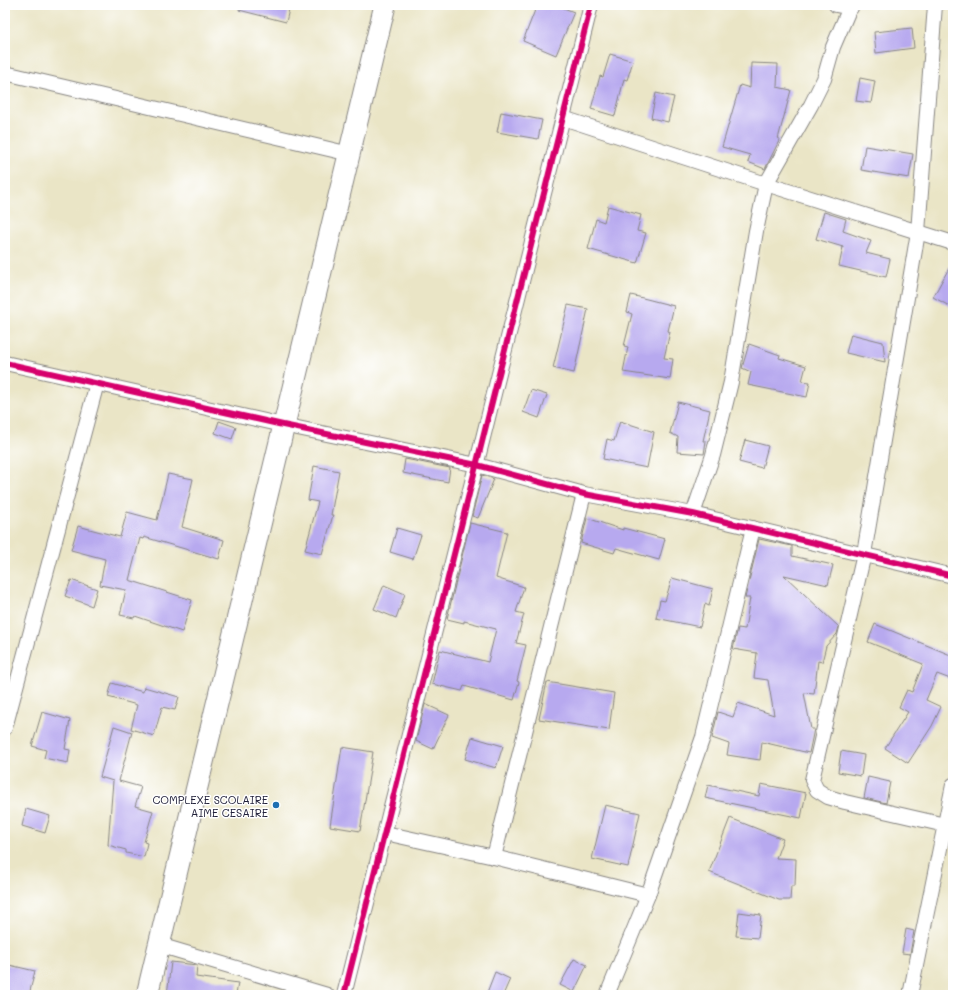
<svg xmlns="http://www.w3.org/2000/svg" width="958" height="1000" font-family="Mali,sans-serif">
<style>
.building{fill:#b7a9ef}
.lines{fill:none;stroke-linecap:round;stroke-linejoin:round}
.street-casing{stroke:#868480;stroke-width:16}
.secondary-casing{stroke:#868480;stroke-width:23}
.street{stroke:#fff;stroke-width:14}
.secondary{stroke:#fff;stroke-width:21}
.cycleway-casing{stroke:#fff;stroke-width:8}
.cycleway{stroke:#d6006c;stroke-width:6}
.poi-dot{fill:#1f6fb2;stroke:#fff;stroke-width:1.5}
.labels{text-anchor:middle;dominant-baseline:central;stroke-width:3;stroke-linejoin:round;paint-order:stroke}
.poi-label{font-size:11px;fill:#22223b;stroke:#fff;text-anchor:end}
</style>
<rect width="100%" height="100%" fill="#fff"/>
<filter id="ink" filterUnits="userSpaceOnUse"><feTurbulence type="fractalNoise" baseFrequency=".025" numOctaves="2"/><feDisplacementMap in="SourceGraphic" scale="8" xChannelSelector="R" yChannelSelector="G"/><feConvolveMatrix kernelMatrix="1 2 1 2 8 2 1 2 1" color-interpolation-filters="sRGB"/></filter>
<filter id="wash" filterUnits="userSpaceOnUse"><feTurbulence type="fractalNoise" baseFrequency=".012" numOctaves="4" result="noise"/><feDisplacementMap in="SourceGraphic" scale="16" xChannelSelector="R" yChannelSelector="G"/><feGaussianBlur stdDeviation="0.9" result="paint"/><feColorMatrix in="noise" values="0 0 0 0 0 0 0 0 0 0 0 0 0 0 0 0 0 1.4 0 .05"/><feComposite in="paint" operator="in"/></filter>
<g filter="url(#wash)">
<rect width="100%" height="100%" fill="#eae5c6"/>
<g id="blocks">
<g class="building">
<path d="M240 5H290L286 22 239 10Z"/>
<path d="M537 5H556L574 12 556 55 523 41Z"/>
<path d="M912 28 914 48 876 53 874 32Z"/>
<path d="M610 54 633 61 627 80 624 79 615 116 591 109 600 76 603 77Z"/>
<path d="M751 63 778 64 777 87 791 90 778 139H780L765 169 748 162 750 155 722 147 740 85 750 88Z"/>
<path d="M860 78 875 81 871 103 856 101Z"/>
<path d="M656 93 674 97 668 122 651 118Z"/>
<path d="M501 112 542 120 538 139 497 132Z"/>
<path d="M865 146 913 154 909 178 861 170Z"/>
<path d="M608 206 641 215 637 231 646 233 637 263 588 249 596 219 604 222Z"/>
<path d="M824 212 846 219 843 231 871 241 866 253 890 259 886 277 839 266 843 247 816 239Z"/>
<path d="M953 261V308L933 297Z"/>
<path d="M631 295 674 306 668 331 670 332 664 358 673 359 670 379 623 372 628 347 624 346 632 314 627 312Z"/>
<path d="M568 305 588 309 574 373 553 368Z"/>
<path d="M851 334 883 342 885 362 846 353Z"/>
<path d="M749 344 780 355 779 358 806 366 802 381 810 382 807 397 748 385 751 372 742 368Z"/>
<path d="M531 390 547 395 539 418 523 412Z"/>
<path d="M678 402 710 410 703 441H706L704 454 677 452 678 437 670 433Z"/>
<path d="M219 421 236 427 232 439 215 433Z"/>
<path d="M620 421 654 432 647 468 603 459 607 439 614 441Z"/>
<path d="M745 440 768 446 762 468 739 462Z"/>
<path d="M405 459 450 468 448 482 403 473Z"/>
<path d="M314 466 339 471 331 515H333L322 554 305 550 318 502 308 500Z"/>
<path d="M168 474 193 479 182 527 224 540 219 559 144 537 143 539 140 538 129 580 192 600 182 632 135 616 134 618 120 615 126 590 100 585 105 559 71 550 78 526 120 537 127 512 157 520Z"/>
<path d="M482 475 494 479 478 518 472 516Z"/>
<path d="M587 518 623 530V528L665 539 659 560 616 548 614 553 581 543Z"/>
<path d="M470 523 507 532 496 578 524 587 516 612 524 614 516 643 526 645 517 681 519 682 514 700 464 686 462 691 432 684 440 650 488 662 496 629 464 621V623L447 619Z"/>
<path d="M397 528 421 535 413 559 390 552Z"/>
<path d="M759 539 792 546V556L833 565 828 585 784 575 839 627 837 634 826 646 822 662 818 661 814 694 804 693 811 729H814L809 753 762 742 760 760 727 755 729 744 712 738 718 712 733 717 738 703 774 715 768 680 754 678 757 653 733 649 738 628 745 629 750 598H745Z"/>
<path d="M672 578 713 589 709 606 705 604 700 627 656 618 660 600 665 601Z"/>
<path d="M71 580 97 589 92 606 65 596Z"/>
<path d="M384 585 405 594 396 618 374 609Z"/>
<path d="M875 624 953 656V680L937 674 926 700 941 707 932 726 908 763 885 748 908 712 899 707 907 690 912 692 923 664 868 642Z"/>
<path d="M547 682 614 693 609 730 539 719Z"/>
<path d="M112 683 143 692 144 687 179 697 175 710 162 707 154 736 131 729 137 705 108 697Z"/>
<path d="M425 704 449 715 433 749 416 741Z"/>
<path d="M42 712 70 720 65 749 70 750 68 763 44 758 46 750 32 746Z"/>
<path d="M114 726 132 732 119 781 141 787 135 806 153 811 144 842 147 843 144 857 126 853V850L108 845 113 781 100 777Z"/>
<path d="M472 737 503 746 496 768 465 759Z"/>
<path d="M342 747 373 752 360 831 330 826Z"/>
<path d="M841 751 864 755 861 776 838 772Z"/>
<path d="M868 777 890 782 886 803 864 798Z"/>
<path d="M761 784 806 793 801 818 705 798 708 785 759 796Z"/>
<path d="M605 805 640 813 628 867 592 859Z"/>
<path d="M26 809 50 816 45 833 22 826Z"/>
<path d="M730 818 783 839 776 858 796 859 795 886H791L790 900H779L709 872Z"/>
<path d="M739 912 761 915 758 938 736 936Z"/>
<path d="M906 929 914 931 910 954 902 953Z"/>
<path d="M574 959 587 965 574 992 560 985Z"/>
<path d="M171 962 197 965 196 977 238 983 236 995H167Z"/>
<path d="M5 964 35 971 29 995H5Z"/>
<path d="M495 972 510 979 503 995H486Z"/>
</g>
</g>
</g>
<g filter="url(#ink)">
<use href="#blocks" fill-opacity="0" stroke="#868480" stroke-width="1"/>
<g class="lines">
<defs>
<g id="street">
<path d="M836 5 851 8"/>
<path d="M935 5 918 232 864 554 812 780 817 790 828 797 845 802 945 825"/>
<path d="M5 73 350 154"/>
<path d="M563 118 766 184 953 243"/>
<path d="M5 363 283 425 477 465 584 494 693 514 953 576"/>
<path d="M693 514 713 455 731 382 756 231 766 184 811 105 824 79 833 47 851 5"/>
<path d="M5 728 97 383"/>
<path d="M385 833 494 857 648 895"/>
<path d="M494 857 584 494"/>
<path d="M159 945 327 995"/>
<path d="M344 995 591 5"/>
<path d="M607 995 648 895 703 737 753 528"/>
<path d="M910 995 953 785"/>
</g>
<path id="secondary" d="M147 995 385 5"/>
</defs>
<use href="#street" class="street-casing"/>
<use href="#secondary" class="secondary-casing"/>
<use href="#street" class="street"/>
<use href="#secondary" class="secondary"/>
<defs>
<g id="cycleway">
<path d="M5 363 283 425 477 465 584 494 693 514 953 576"/>
<path d="M344 995 591 5"/>
</g>
</defs>
<use href="#cycleway" class="cycleway-casing"/>
<use href="#cycleway" class="cycleway"/>
</g>
</g>
<circle class="poi-dot" cx="276" cy="805" r="4"/>
<g class="labels">
<g class="poi-label">
<text x="268" y="799">COMPLEXE SCOLAIRE<tspan x="268" dy="13">AIME CESAIRE</tspan></text>
</g>
</g>
<rect width="958" height="1000" fill="none" stroke="#fff" stroke-width="20"/>
</svg>
